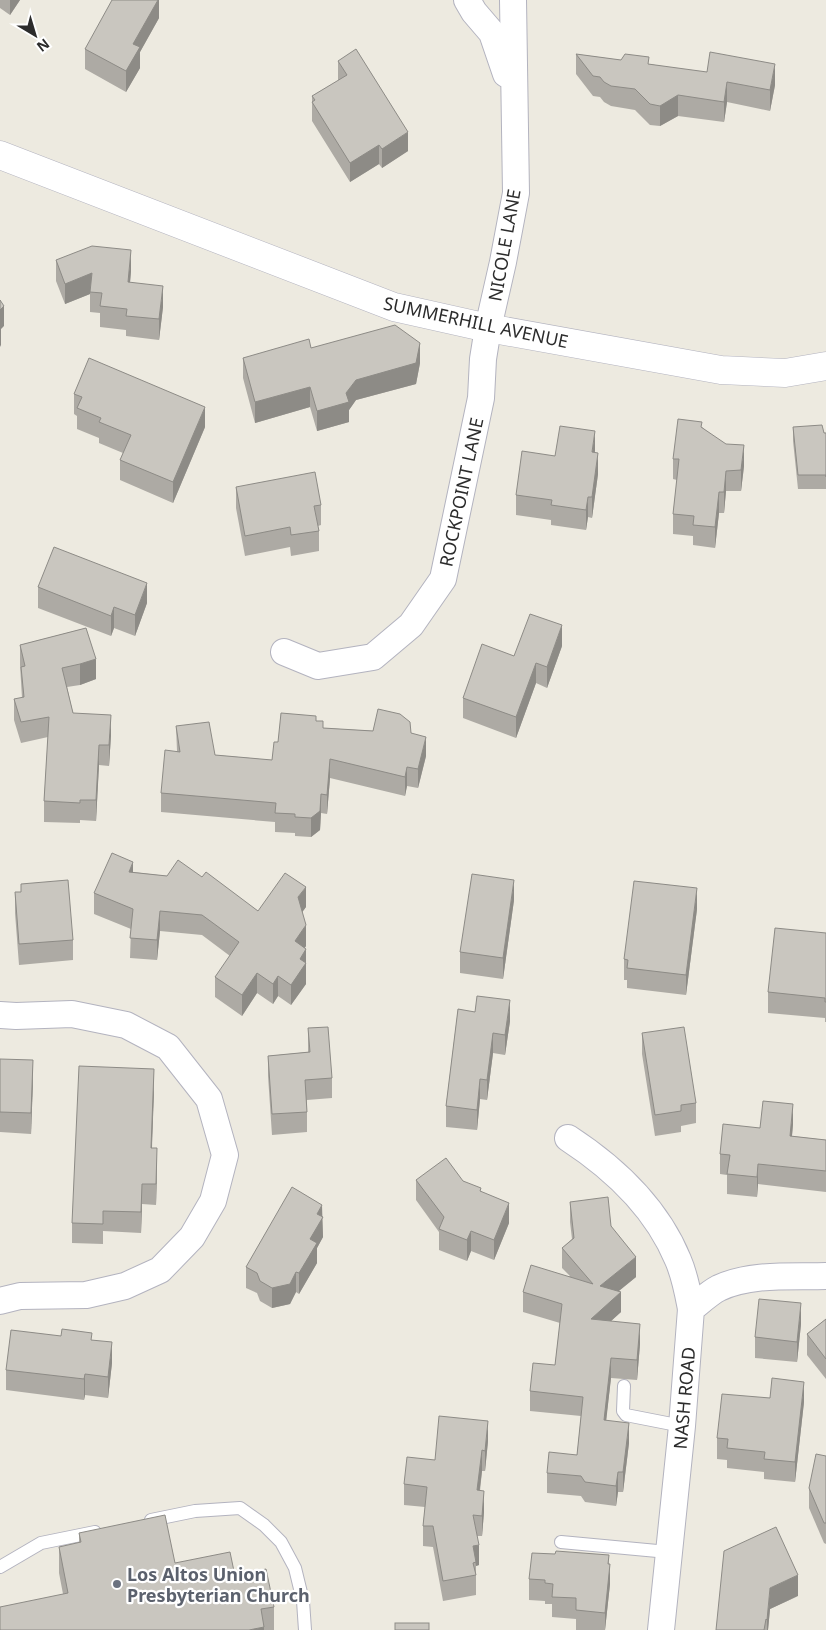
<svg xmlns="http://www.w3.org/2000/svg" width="826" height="1630" font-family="'Noto Sans',sans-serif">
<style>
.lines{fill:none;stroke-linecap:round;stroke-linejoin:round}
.lane-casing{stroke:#b3b3bf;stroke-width:14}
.street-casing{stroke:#b3b3bf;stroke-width:28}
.secondary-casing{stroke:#b3b3bf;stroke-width:29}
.lane{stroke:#fff;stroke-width:12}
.street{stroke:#fff;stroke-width:26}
.secondary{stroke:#fff;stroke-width:28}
.wall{fill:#adaaa4}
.shaded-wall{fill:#8d8b86}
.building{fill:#c9c6bf;stroke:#8d8b86}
.worship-dot{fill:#6b7280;stroke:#fff;stroke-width:2}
.labels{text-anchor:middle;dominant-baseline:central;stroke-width:4.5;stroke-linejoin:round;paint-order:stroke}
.street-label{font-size:18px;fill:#2c2c2c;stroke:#fff}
.worship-label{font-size:18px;font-weight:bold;fill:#5b616d;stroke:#fff;text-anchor:start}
</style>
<rect width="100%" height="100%" fill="#edeae0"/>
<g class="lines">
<defs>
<g id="lane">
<path d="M624 1386 623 1411 626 1415 682 1426"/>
<path d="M151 1520 195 1511 240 1508 264 1525 281 1542 295 1568 303 1601 305 1630"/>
<path d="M561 1542 668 1552"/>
<path d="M0 1567 41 1543 95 1532"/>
</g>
<g id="street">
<path d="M467 0 474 12 492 33 506 74"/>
<path d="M284 652 318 666 373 657 411 625 443 579 481 398 483 359 488 328 503 262 516 193 513 0"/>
<path d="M0 1015 16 1016 72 1014 126 1025 168 1047 209 1099 225 1155 213 1201 192 1237 160 1270 125 1286 86 1295 20 1296 0 1301"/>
<path d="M568 1138C614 1168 657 1209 678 1260 685 1276 688 1293 691 1309"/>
<path d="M661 1630 682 1426 691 1309C700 1302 709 1293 719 1288 751 1273 792 1277 826 1276"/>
</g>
<path id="secondary" d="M0 155 394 307 488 328 721 370 785 373 826 366"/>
</defs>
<use href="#lane" class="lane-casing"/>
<use href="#street" class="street-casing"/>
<use href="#secondary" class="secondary-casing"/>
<use href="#lane" class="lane"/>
<use href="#street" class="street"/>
<use href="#secondary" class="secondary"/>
</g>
<g class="wall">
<path d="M0 0H20L10 15 0 8Z"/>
<path d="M159 0V18L140 52V68L126 92 85 69V49Z"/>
<path d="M576 54 649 64 775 85 770 111 727 102 724 122 678 116 660 126 650 125 635 110 611 106 604 102 600 97 593 96 576 74Z"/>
<path d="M338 61 408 151 382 168 379 164 350 182 312 121V96L338 81Z"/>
<path d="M56 260 131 271 130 283 163 307 159 340 126 336V330L100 327V313L90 312V294L65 304 56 281Z"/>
<path d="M311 348 420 363 416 384 356 400 349 410V422L317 431 310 407 255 423 243 378V358Z"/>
<path d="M74 394 205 427 173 503 120 480V460L123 453 99 443V438L77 429V416L74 414Z"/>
<path d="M702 427 744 466 741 491H726L724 513H719L715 548 693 545V536L673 534V514L677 480 673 479V459Z"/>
<path d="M793 427 826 433V491V489H798L793 441Z"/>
<path d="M595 453 598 474 592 518 588 517 586 530 551 525V520L516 515V495L555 456Z"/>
<path d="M236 487 321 505V525L318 526 319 531V551L291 556 290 547 245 556 236 508Z"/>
<path d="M38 587 147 603 135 636 114 628 111 636 38 608Z"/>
<path d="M86 628 96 679 80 685 67 687 73 713 111 735 109 766 99 765 96 821 80 820V823L44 822V801L48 737 21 743 14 720V699L22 698 20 665V645Z"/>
<path d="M562 646 547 688 536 683 516 738 463 718V698L514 656Z"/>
<path d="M316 721 323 728 411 733 426 756 418 788 407 786 405 796 330 778 327 814 321 813 320 830 311 837 295 836V833L275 832V822L161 812V793L177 751 176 726 215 755 272 760 278 742Z"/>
<path d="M133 872 167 876 202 877 258 911 306 907 302 912 306 946 305 948 306 969V984L291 1005 278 996 273 1004 257 993 242 1016 215 997V977L230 956 202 935 160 931 157 960 130 958 131 929 94 914V893Z"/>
<path d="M21 884 73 940V960L19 965 15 913V892H21Z"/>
<path d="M514 900 503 979 460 973V952Z"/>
<path d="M697 909 686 995 627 988V980H624V959Z"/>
<path d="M826 933V1022H825V1018L768 1013V992Z"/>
<path d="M458 1009 510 1021 505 1055 493 1053 487 1100 480 1099 477 1130 446 1127V1106Z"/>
<path d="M308 1028 332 1078V1098L307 1100V1132L272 1135 268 1076V1056L308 1052Z"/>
<path d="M642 1033 696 1103V1123L681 1126V1132L655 1136 642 1054Z"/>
<path d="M0 1059 33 1080 31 1134 0 1132Z"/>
<path d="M154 1090 152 1148 157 1169 156 1205 142 1204 141 1233 103 1231V1244L72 1243V1223Z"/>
<path d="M793 1124 792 1136 826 1140V1192L758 1184 757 1197 727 1194V1175L720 1174V1154L760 1128Z"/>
<path d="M416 1180 463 1181 481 1191 509 1223 494 1260 471 1251 467 1261 439 1250V1232L416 1200Z"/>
<path d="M570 1202 611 1226 636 1277 619 1291 621 1312 611 1321 640 1344 637 1380 611 1378 606 1420 629 1443 623 1492H618L616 1506 585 1502 581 1496 547 1493V1473L577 1455 581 1416 530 1411V1391L555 1365 560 1323 523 1312V1292L570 1276 562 1268V1248L572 1239 570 1222Z"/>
<path d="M322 1216 323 1237 317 1248V1263L299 1294 296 1292 290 1304 272 1308 260 1301 257 1293 246 1288V1267Z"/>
<path d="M826 1319V1379L807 1355V1334Z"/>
<path d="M801 1324 797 1362 755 1358V1337Z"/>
<path d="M92 1340 112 1363 108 1398 85 1395 84 1400 6 1390V1370Z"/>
<path d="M804 1402 795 1482 764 1479V1472L727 1468V1460L717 1459V1438Z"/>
<path d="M488 1441 485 1471H482L480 1491 484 1512 482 1536H477L479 1565 476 1566V1595L443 1601 433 1547 423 1546V1526L425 1507 404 1505V1484L435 1460Z"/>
<path d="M826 1456V1544L824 1543 809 1508V1488Z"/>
<path d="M79 1533 175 1563 235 1576 274 1607V1630H0L63 1594 59 1573V1547L79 1543Z"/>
<path d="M609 1564 610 1584 605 1630H576V1619L552 1617V1604H545V1601L529 1600V1579Z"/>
<path d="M798 1596 770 1609 768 1630H716Z"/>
</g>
<g class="shaded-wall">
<path d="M10 0H20L10 15Z"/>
<path d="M158 0H159V18L140 52V68L126 92V71L133 44Z"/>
<path d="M775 64V85L770 111V90Z"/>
<path d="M727 82V102L724 122V102Z"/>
<path d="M678 95V116L660 126V106Z"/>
<path d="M408 132V151L382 168V149Z"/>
<path d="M379 145V164L350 182V163Z"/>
<path d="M131 250V271L128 303V282Z"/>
<path d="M92 273 90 294 65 304V284Z"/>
<path d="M163 286V307L159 340V319Z"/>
<path d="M4 306V326L1 329V345L0 347V310Z"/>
<path d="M420 343V363L416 384 356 400 349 410V422L317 431V411L346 393 356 380Z"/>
<path d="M310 387V407L255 423V402Z"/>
<path d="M205 407V427L173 503V482Z"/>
<path d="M595 431V451L592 473V452Z"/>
<path d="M744 445V466L741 491V470Z"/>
<path d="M598 453V474L592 518V497Z"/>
<path d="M726 471V491L724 513V492Z"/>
<path d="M719 492V513L715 548V527Z"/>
<path d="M588 497V517L586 530V510Z"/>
<path d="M147 583V603L135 636V615Z"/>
<path d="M114 607V628L111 636V616Z"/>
<path d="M562 625V646L547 688V667Z"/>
<path d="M96 659V679L80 685V664Z"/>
<path d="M536 663V683L516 738V717Z"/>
<path d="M111 715V735L109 766V745Z"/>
<path d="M426 737V756L418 788V769Z"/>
<path d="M99 745V765L96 821V800Z"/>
<path d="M330 759V778L327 814V795Z"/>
<path d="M407 767V786L405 796V777Z"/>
<path d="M321 794V813L320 830 311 837V818Z"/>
<path d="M133 862V882L129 872Z"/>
<path d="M514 880V900L503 979V958Z"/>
<path d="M306 887V907L298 918V897Z"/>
<path d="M697 888V909L686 995V975Z"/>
<path d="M160 911V931L157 960V940Z"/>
<path d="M306 925V946L295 961V941Z"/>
<path d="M306 949V984L291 1005V985L300 959Z"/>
<path d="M257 973V993L242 1016V995Z"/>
<path d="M278 976V996L273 1004V984Z"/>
<path d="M510 1000V1021L505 1055V1035Z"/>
<path d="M493 1033V1053L487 1100V1080Z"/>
<path d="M33 1060V1080L31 1134V1113Z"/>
<path d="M154 1069V1090L151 1168V1148Z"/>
<path d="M480 1079V1099L477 1130V1110Z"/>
<path d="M793 1104V1124L790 1156V1136Z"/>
<path d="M157 1148V1169L156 1205V1184Z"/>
<path d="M758 1164V1184L757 1197V1177Z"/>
<path d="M142 1184V1204L141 1233V1212Z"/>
<path d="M509 1203V1223L494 1260V1240Z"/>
<path d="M322 1205 323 1237 317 1248V1263L299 1294V1273L317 1214Z"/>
<path d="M471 1231V1251L467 1261V1240Z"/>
<path d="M636 1257V1277L600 1306V1286Z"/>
<path d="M296 1272V1292L290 1304 272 1308V1288Z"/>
<path d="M621 1292V1312L591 1339V1319Z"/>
<path d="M801 1303V1324L797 1362V1342Z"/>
<path d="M640 1324V1344L637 1380V1360Z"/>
<path d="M112 1342V1363L108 1398V1377Z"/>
<path d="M611 1358V1378L604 1440V1420Z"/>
<path d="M85 1374V1395L84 1400V1379Z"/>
<path d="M804 1382V1402L795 1482V1462Z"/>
<path d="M488 1421V1441L485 1471V1451Z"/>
<path d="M629 1423V1443L623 1492V1472Z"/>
<path d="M482 1450V1471L477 1511V1490Z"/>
<path d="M618 1472V1492L616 1506V1486Z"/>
<path d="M484 1491V1512L482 1536V1516Z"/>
<path d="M479 1545V1565L476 1566 473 1546Z"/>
<path d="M609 1555V1575L610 1564V1584L605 1630V1613Z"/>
<path d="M798 1575V1596L770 1609 768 1630H767V1620L770 1588Z"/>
<path d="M264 1627V1630H249Z"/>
</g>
<g class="building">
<path d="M112 0H158L133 44 140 47 126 71 85 49Z"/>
<path d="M356 49 408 132 382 149 379 145 350 163 312 102 315 100 312 96 347 75 338 61Z"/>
<path d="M710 52 775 64 770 90 727 82 724 102 678 95 660 106 650 104 635 89 611 86 604 82 600 77 593 76 576 54 621 60 625 54 649 57 648 64 707 72Z"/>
<path d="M92 246 131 250 128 282 163 286 159 319 126 316 127 309 100 306 102 293 90 292 92 273 65 284 56 260Z"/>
<path d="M0 300 4 306 0 310Z"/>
<path d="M395 325 420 343 416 363 356 380 346 393 349 402 317 411 310 387 255 402 243 358 309 339 311 348Z"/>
<path d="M89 358 205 407 173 482 120 460 131 435 99 422 101 418 77 408 82 397 74 394Z"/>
<path d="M678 419 702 422 701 427 726 444 744 445 741 470 726 471 724 492H719L715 527 693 525 694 516 673 514 679 459H673Z"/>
<path d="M822 425 824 433H826V477V475H798L793 427Z"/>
<path d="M560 426 595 431 592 452 598 453 592 497H588L586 510 551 505 552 500 516 495 522 451 555 456Z"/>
<path d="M315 472 321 505 314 506 319 531 291 535 290 527 245 536 236 487Z"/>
<path d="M54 547 147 583 135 615 114 607 111 616 38 587Z"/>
<path d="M530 614 562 625 547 667 536 663 516 717 463 698 482 644 514 656Z"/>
<path d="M86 628 96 659 80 664 62 668 73 713 111 715 109 745H99L96 800H80V803L44 801 49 717 21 722 14 699 24 697 21 667 25 666 20 645Z"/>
<path d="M378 709 400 714 410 722 411 733 426 737 418 769 407 767 405 777 330 759 327 795 321 794 320 811 311 818 295 817V814L275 813 276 803 161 793 165 750 180 752 176 726 209 722 215 755 272 760 274 742H278L281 713 316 716V721H323V728L373 731Z"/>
<path d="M112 853 133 862 129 872 167 876 178 860 202 877 206 872 258 911 285 873 306 887 298 897 306 925 295 941 306 949 300 959 306 963 291 985 278 976 273 984 257 973 242 995 215 977 239 942 202 915 160 911 157 940 130 938 133 909 94 893Z"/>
<path d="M472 874 514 880 503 958 460 952Z"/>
<path d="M68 880 73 940 19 944 15 892H21V884Z"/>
<path d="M634 881 697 888 686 975 627 968 628 960 624 959Z"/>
<path d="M775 928 826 933V1002H825V998L768 992Z"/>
<path d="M477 996 510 1000 505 1035 493 1033 487 1080 480 1079 477 1110 446 1106 458 1009 475 1012Z"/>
<path d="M328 1027 332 1078 305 1080 307 1112 272 1114 268 1056 310 1052 308 1028Z"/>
<path d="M684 1027 696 1103 681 1105V1111L655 1115 642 1033Z"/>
<path d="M0 1059 33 1060 31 1113 0 1112Z"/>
<path d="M79 1066 154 1069 151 1148H157L156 1184H142L141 1212 103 1211V1224L72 1223Z"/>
<path d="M763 1101 793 1104 790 1136 826 1140V1171L758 1164 757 1177 727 1174 730 1155 720 1154 723 1124 760 1128Z"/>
<path d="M446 1158 463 1181 481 1188 480 1191 509 1203 494 1240 471 1231 467 1240 439 1229 444 1217 416 1180Z"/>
<path d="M292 1187 322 1205 317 1214 323 1217 310 1239 317 1243 299 1273 296 1272 290 1284 272 1288 260 1281 257 1273 246 1267Z"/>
<path d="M608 1197 611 1226 636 1257 600 1286 621 1292 591 1319 640 1324 637 1360 611 1358 604 1420 629 1423 623 1472H618L616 1486 585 1482 581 1476 547 1473 549 1452 577 1455 583 1397 530 1391 533 1363 555 1365 562 1304 523 1292 531 1265 593 1284 562 1248 574 1238 570 1202Z"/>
<path d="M759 1299 801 1303 797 1342 755 1337Z"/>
<path d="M826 1319V1359L807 1334Z"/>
<path d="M62 1329 92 1333 91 1340 112 1342 108 1377 85 1374 84 1379 6 1370 11 1330 61 1336Z"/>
<path d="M772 1378 804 1382 795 1462 764 1459 765 1452 727 1448 728 1439 717 1438 722 1394 770 1398Z"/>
<path d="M439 1416 488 1421 485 1451 482 1450 477 1490 484 1491 482 1516 473 1515 479 1545 473 1546 476 1562 473 1563 476 1575 443 1581 433 1526H423L427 1487 404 1484 407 1457 435 1460Z"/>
<path d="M816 1454 826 1456V1523H824L809 1488Z"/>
<path d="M165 1515 175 1563 230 1552 235 1576 266 1569 274 1607 261 1609 264 1627 249 1630H0V1607L68 1593 59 1547 81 1542 79 1533Z"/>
<path d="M776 1527 798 1575 770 1588 767 1620 766 1619 764 1630H716L724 1551Z"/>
<path d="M556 1551 609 1555 608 1564H610L605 1613 576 1610V1598L552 1597 553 1584 545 1583V1580L529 1579 532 1553 555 1554Z"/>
<rect x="395" y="1623" width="34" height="7"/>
</g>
<circle class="worship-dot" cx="117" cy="1584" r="5"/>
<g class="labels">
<g class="street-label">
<text transform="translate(504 245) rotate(-80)">NICOLE LANE</text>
<text transform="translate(476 322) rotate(12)">SUMMERHILL AVENUE</text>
<text transform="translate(461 492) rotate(-78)">ROCKPOINT LANE</text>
<text transform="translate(684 1398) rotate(-85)">NASH ROAD</text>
</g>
<g class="worship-label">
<text x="127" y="1574">Los Altos Union<tspan x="127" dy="21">Presbyterian Church</tspan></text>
</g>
</g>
<g transform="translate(35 35) rotate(142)" stroke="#ffffff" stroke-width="4" paint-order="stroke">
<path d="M0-4L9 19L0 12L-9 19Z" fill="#2c2c2c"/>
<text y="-8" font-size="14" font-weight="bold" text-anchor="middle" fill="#2c2c2c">N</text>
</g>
</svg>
